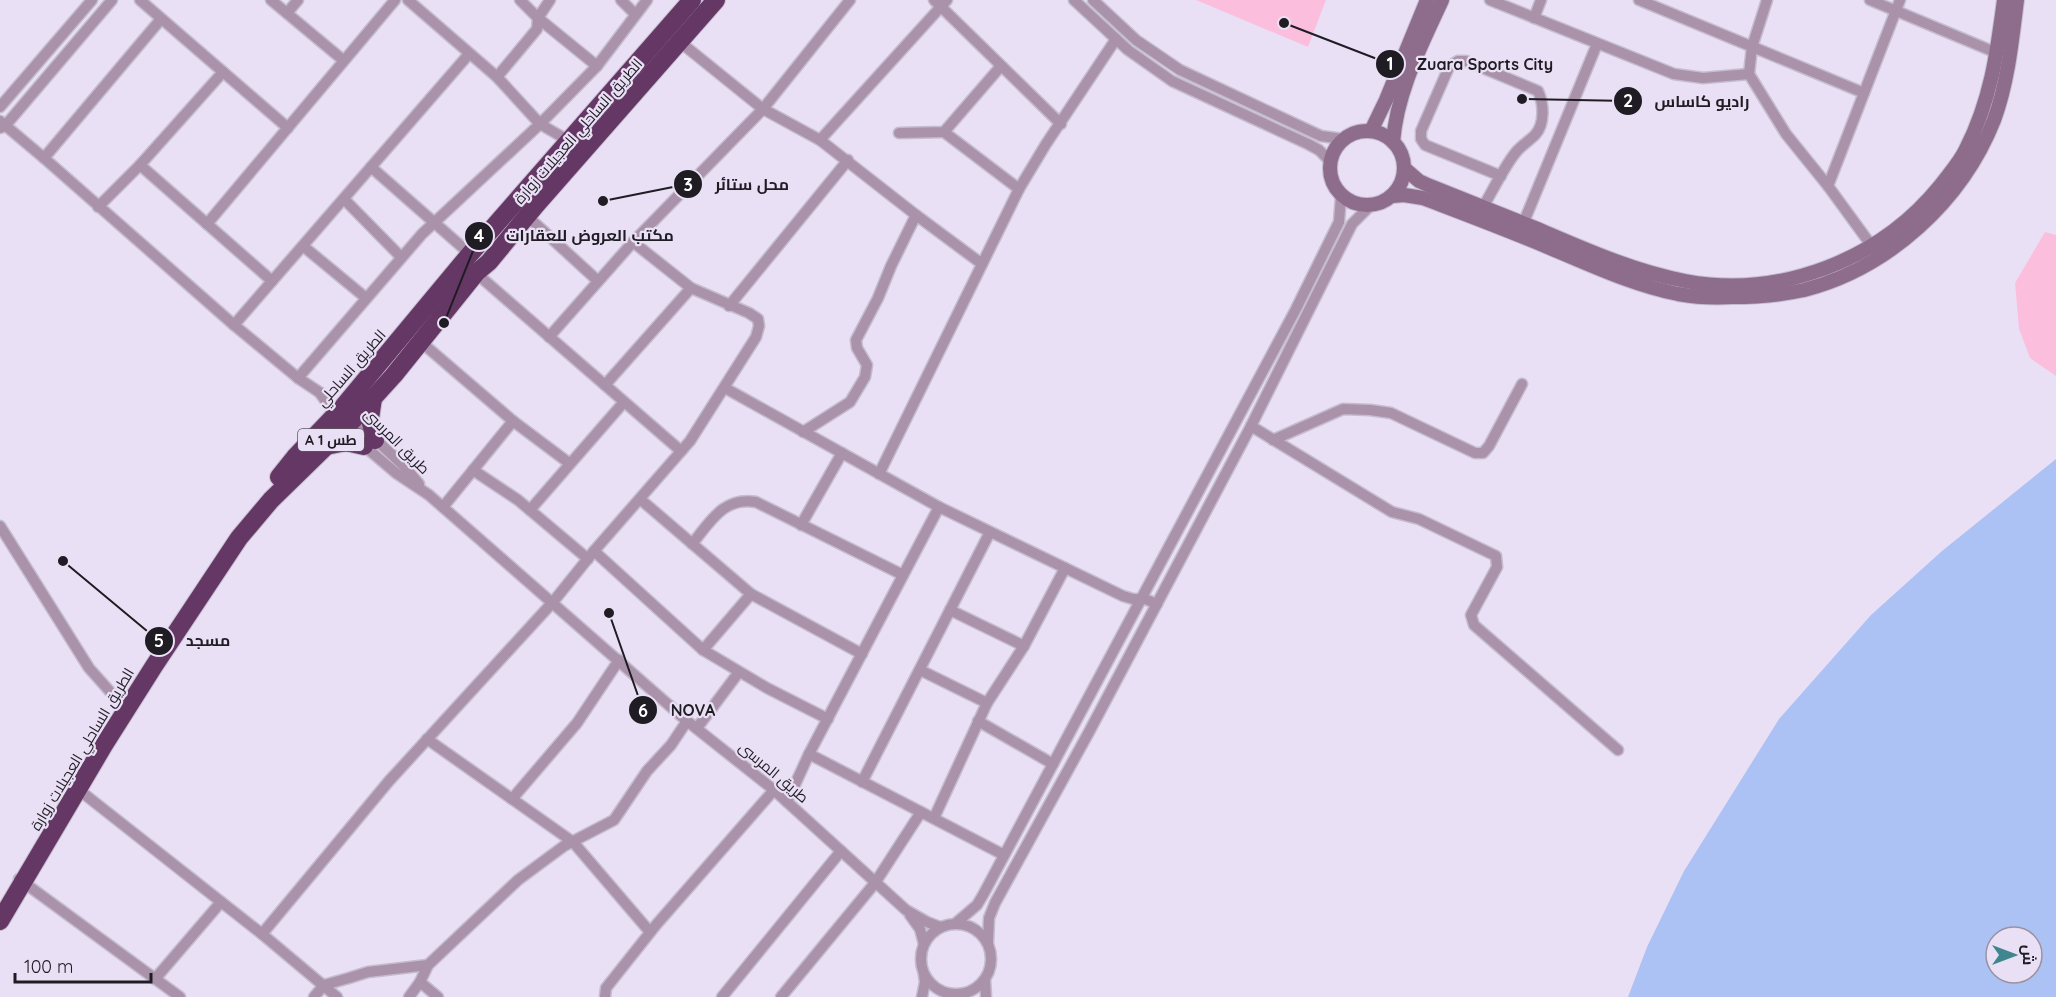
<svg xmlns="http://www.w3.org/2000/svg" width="2056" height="997" font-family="Quicksand,Cairo,sans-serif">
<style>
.green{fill:#fcbedd}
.water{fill:#adc2f4;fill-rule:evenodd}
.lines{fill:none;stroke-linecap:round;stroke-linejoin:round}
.street-casing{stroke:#c5bdcf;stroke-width:13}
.secondary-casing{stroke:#c5bdcf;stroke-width:16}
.highway-casing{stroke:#c5bdcf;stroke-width:20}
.street{stroke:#aa93aa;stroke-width:10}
.secondary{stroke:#8d6c8c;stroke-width:14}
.highway{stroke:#643765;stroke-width:18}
.labels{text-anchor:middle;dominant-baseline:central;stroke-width:4.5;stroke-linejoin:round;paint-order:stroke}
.shield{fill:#eae0f5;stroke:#5c5762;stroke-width:1.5}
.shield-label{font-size:14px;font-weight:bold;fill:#1f1c23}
.street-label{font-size:15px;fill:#1f1c23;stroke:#eae0f5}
.leader{fill:none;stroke:#1f1c23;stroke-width:2}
.callout-dot{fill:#1f1c23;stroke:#eae0f5;stroke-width:2}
.mark-label{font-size:18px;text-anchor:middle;font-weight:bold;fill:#fff}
.callout-label{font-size:16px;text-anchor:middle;font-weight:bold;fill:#1f1c23;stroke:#eae0f5;stroke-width:4.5;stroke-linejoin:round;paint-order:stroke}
</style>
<rect width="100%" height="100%" fill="#eae0f5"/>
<g class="green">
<path d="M1196 0H1326L1308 47Z"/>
<path d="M2045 232 2056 235V376L2030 358 2019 329 2015 283Z"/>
</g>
<path class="water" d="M2056 459V997H1628L1647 947 1684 871 1779 719 1871 615 1942 551ZM1996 937H2032V973H1996Z"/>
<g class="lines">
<defs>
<g id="street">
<path d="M140 0 288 128"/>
<path d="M271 0 343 60"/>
<path d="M408 0 497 77 540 124 569 141"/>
<path d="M520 0 538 18 597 66"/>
<path d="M621 0 635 14"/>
<path d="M934 0 1061 124"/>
<path d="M1074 0 1128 50 1172 81 1308 144 1319 150 1330 161"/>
<path d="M1093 0 1136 40 1180 70 1321 136 1343 139"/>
<path d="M1490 0 1674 74 1703 78 1749 74"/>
<path d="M1639 0 1864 93"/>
<path d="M1767 0 1752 47 1749 74 1786 134 1828 186 1874 249"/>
<path d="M1870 0 1997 53"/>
<path d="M287 13 298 0"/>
<path d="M1534 18 1541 0"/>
<path d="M680 42 763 109 820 140 916 215 982 264"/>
<path d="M497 77 537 29 538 18 550 0"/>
<path d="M0 107 92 0"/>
<path d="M0 121 44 158 234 325 298 378 325 396"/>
<path d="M0 128 5 126 112 0"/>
<path d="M944 132 1019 189"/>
<path d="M899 133 944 132 1001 66"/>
<path d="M820 140 947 0"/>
<path d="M44 158 161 19"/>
<path d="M140 165 223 72"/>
<path d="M371 167 470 254"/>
<path d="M1828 186 1900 0"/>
<path d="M344 199 401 257"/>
<path d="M98 207 140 165 272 281"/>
<path d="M1483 207C1492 192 1506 163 1517 151 1522 145 1529 141 1535 135 1545 124 1544 104 1538 91L1466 61H1458L1449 67 1421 131V139L1425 145 1501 176"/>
<path d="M527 216 598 281"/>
<path d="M207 224 395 0"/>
<path d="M1523 224 1597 44"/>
<path d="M303 246 366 298"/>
<path d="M476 273 681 451"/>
<path d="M729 306 848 160"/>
<path d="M234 325 469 54"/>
<path d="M549 337 633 242 763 109 850 0"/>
<path d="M421 342 513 421 569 463"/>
<path d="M298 378 422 234 540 124 597 66 647 0"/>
<path d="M605 385 691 288"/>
<path d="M725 388 939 507 1123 596 1133 599H1145L1157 604"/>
<path d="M320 393 337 417"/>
<path d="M351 416 405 467 419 484"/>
<path d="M1251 426 1392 512 1419 519 1496 556 1497 567 1471 615 1474 625 1618 750"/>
<path d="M803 432 850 402 865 377 867 365 857 348 856 340 878 298 891 266 916 215"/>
<path d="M1273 440 1343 409 1370 410 1391 413 1475 453H1483L1489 446 1522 384"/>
<path d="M362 444 396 473 429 495 687 721 774 790 906 910 927 922 940 927"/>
<path d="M473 470 518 500 588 559"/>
<path d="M879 474 1019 189 1046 144 1116 39"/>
<path d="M640 499 751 594 862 654"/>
<path d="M443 507 513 421"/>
<path d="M530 510 624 402"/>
<path d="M801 525 842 453"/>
<path d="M0 526 89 668 122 705"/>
<path d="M692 544C710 522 724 496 756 502L903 575"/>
<path d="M594 551 703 650 767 688 828 719"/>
<path d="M950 610 1024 646"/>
<path d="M703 650 751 594"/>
<path d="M920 670 987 703"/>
<path d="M978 721 1053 764"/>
<path d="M697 728 739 672"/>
<path d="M427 739 573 842 650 932"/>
<path d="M809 754 1004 855"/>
<path d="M862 782 990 532"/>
<path d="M74 786 262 934 389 781 553 602 594 551 690 441 756 337 759 326 758 319 749 313 691 288 633 242"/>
<path d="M512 799 577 723 619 660"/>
<path d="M787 802 809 754 939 507"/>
<path d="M934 818 987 703 1024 646 1065 568"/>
<path d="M19 879 180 997"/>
<path d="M910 915 920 929 924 944"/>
<path d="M956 923 977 905 983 895 1296 309 1339 222 1341 196"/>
<circle cx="956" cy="959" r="35"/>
<path d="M262 934 337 997"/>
<path d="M988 942 989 918 995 903 1089 732 1251 426 1352 224 1370 206"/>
<path d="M155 979 221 902"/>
<path d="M985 980 986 997"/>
<path d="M420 982 438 997"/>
<path d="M314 997 324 985 349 978 368 972 428 965"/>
<path d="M409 997 420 982 428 965 518 880 564 846 614 820 647 771 671 745 687 721"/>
<path d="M605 997 606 988 656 925 774 790"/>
<path d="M722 997 841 851"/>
<path d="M781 997 875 883 921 812"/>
<path d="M922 997 925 982 924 975"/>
</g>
<g id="secondary">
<path d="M1371 131 1386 100 1427 0"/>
<circle cx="1367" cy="168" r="37"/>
<path d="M1393 142C1397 91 1421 46 1442 0"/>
<path d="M1404 168 1419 181 1430 186C1465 200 1500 214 1535 228 1584 249 1633 271 1685 281 1780 299 1880 260 1940 186 1949 174 1960 162 1966 149 1991 100 1997 53 2004 0"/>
<path d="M1392 196 1404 195 1423 198C1465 214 1508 230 1550 248 1591 265 1633 285 1678 294 1695 297 1714 298 1732 297 1756 297 1781 295 1804 290 1889 268 1962 201 1994 120 2008 82 2012 40 2017 0"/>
</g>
<g id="highway">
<path d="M373 398 370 419 375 440"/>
<path d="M326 446 346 442 364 446"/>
<path d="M279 477 295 457 342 408 470 254 692 0"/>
<path d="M0 921 104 745 154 666 239 538 271 500 354 419 394 375 476 273 489 262 536 205 716 0"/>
</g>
</defs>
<use href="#street" class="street-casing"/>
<use href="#secondary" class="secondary-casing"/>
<use href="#highway" class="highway-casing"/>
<use href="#street" class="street"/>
<use href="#secondary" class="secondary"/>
<use href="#highway" class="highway"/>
</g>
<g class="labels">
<rect class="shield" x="298" y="429" width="66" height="22" rx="4.5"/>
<g class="shield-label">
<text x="331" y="440">A 1 طس</text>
</g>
<g class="street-label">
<text transform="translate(578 131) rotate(-49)">الطريق الساحلي العجيلات زوارة</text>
<text transform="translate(351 368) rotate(-49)">الطريق الساحلي</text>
<text transform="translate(397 441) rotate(45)">طريق المرسى</text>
<text transform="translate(82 749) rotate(-59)">الطريق الساحلي العجيلات زوارة</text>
<text transform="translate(774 772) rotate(40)">طريق المرسى</text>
</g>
</g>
<path class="leader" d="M1284 23L1390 64M1522 99L1628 101M603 201L688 184M444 323L479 236M63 561L159 641M609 613L643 710"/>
<g class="callout-dot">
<circle cx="1284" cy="23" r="6"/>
<circle cx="1522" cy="99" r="6"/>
<circle cx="603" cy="201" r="6"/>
<circle cx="444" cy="323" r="6"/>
<circle cx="63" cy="561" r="6"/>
<circle cx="609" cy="613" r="6"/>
<circle cx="1390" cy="64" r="15"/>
<circle cx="1628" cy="101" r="15"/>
<circle cx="688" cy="184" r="15"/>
<circle cx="479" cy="236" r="15"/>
<circle cx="159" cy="641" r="15"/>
<circle cx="643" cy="710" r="15"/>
</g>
<g class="mark-label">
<text x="1390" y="70">1</text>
<text x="1628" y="107">2</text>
<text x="688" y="191">3</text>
<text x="479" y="242">4</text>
<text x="159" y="647">5</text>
<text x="643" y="717">6</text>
</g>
<g class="callout-label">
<text x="1485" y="70">Zuara Sports City</text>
<text x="1702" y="107">راديو كاساس</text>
<text x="752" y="190">محل ستائر</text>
<text x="590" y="241">مكتب العروض للعقارات</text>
<text x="208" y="646">مسجد</text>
<text x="693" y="716">NOVA</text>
</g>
<g transform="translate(2014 955) rotate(90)"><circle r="28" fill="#eae0f5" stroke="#9992a1" stroke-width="1.5"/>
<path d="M0-4.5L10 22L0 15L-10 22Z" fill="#3f868f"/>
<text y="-9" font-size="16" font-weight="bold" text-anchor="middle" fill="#1f1c23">ش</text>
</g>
<path d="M15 973v9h136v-9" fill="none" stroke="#1f1c23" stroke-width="3"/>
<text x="24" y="973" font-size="18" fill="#1f1c23" stroke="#eae0f5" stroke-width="4.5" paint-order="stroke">100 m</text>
</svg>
